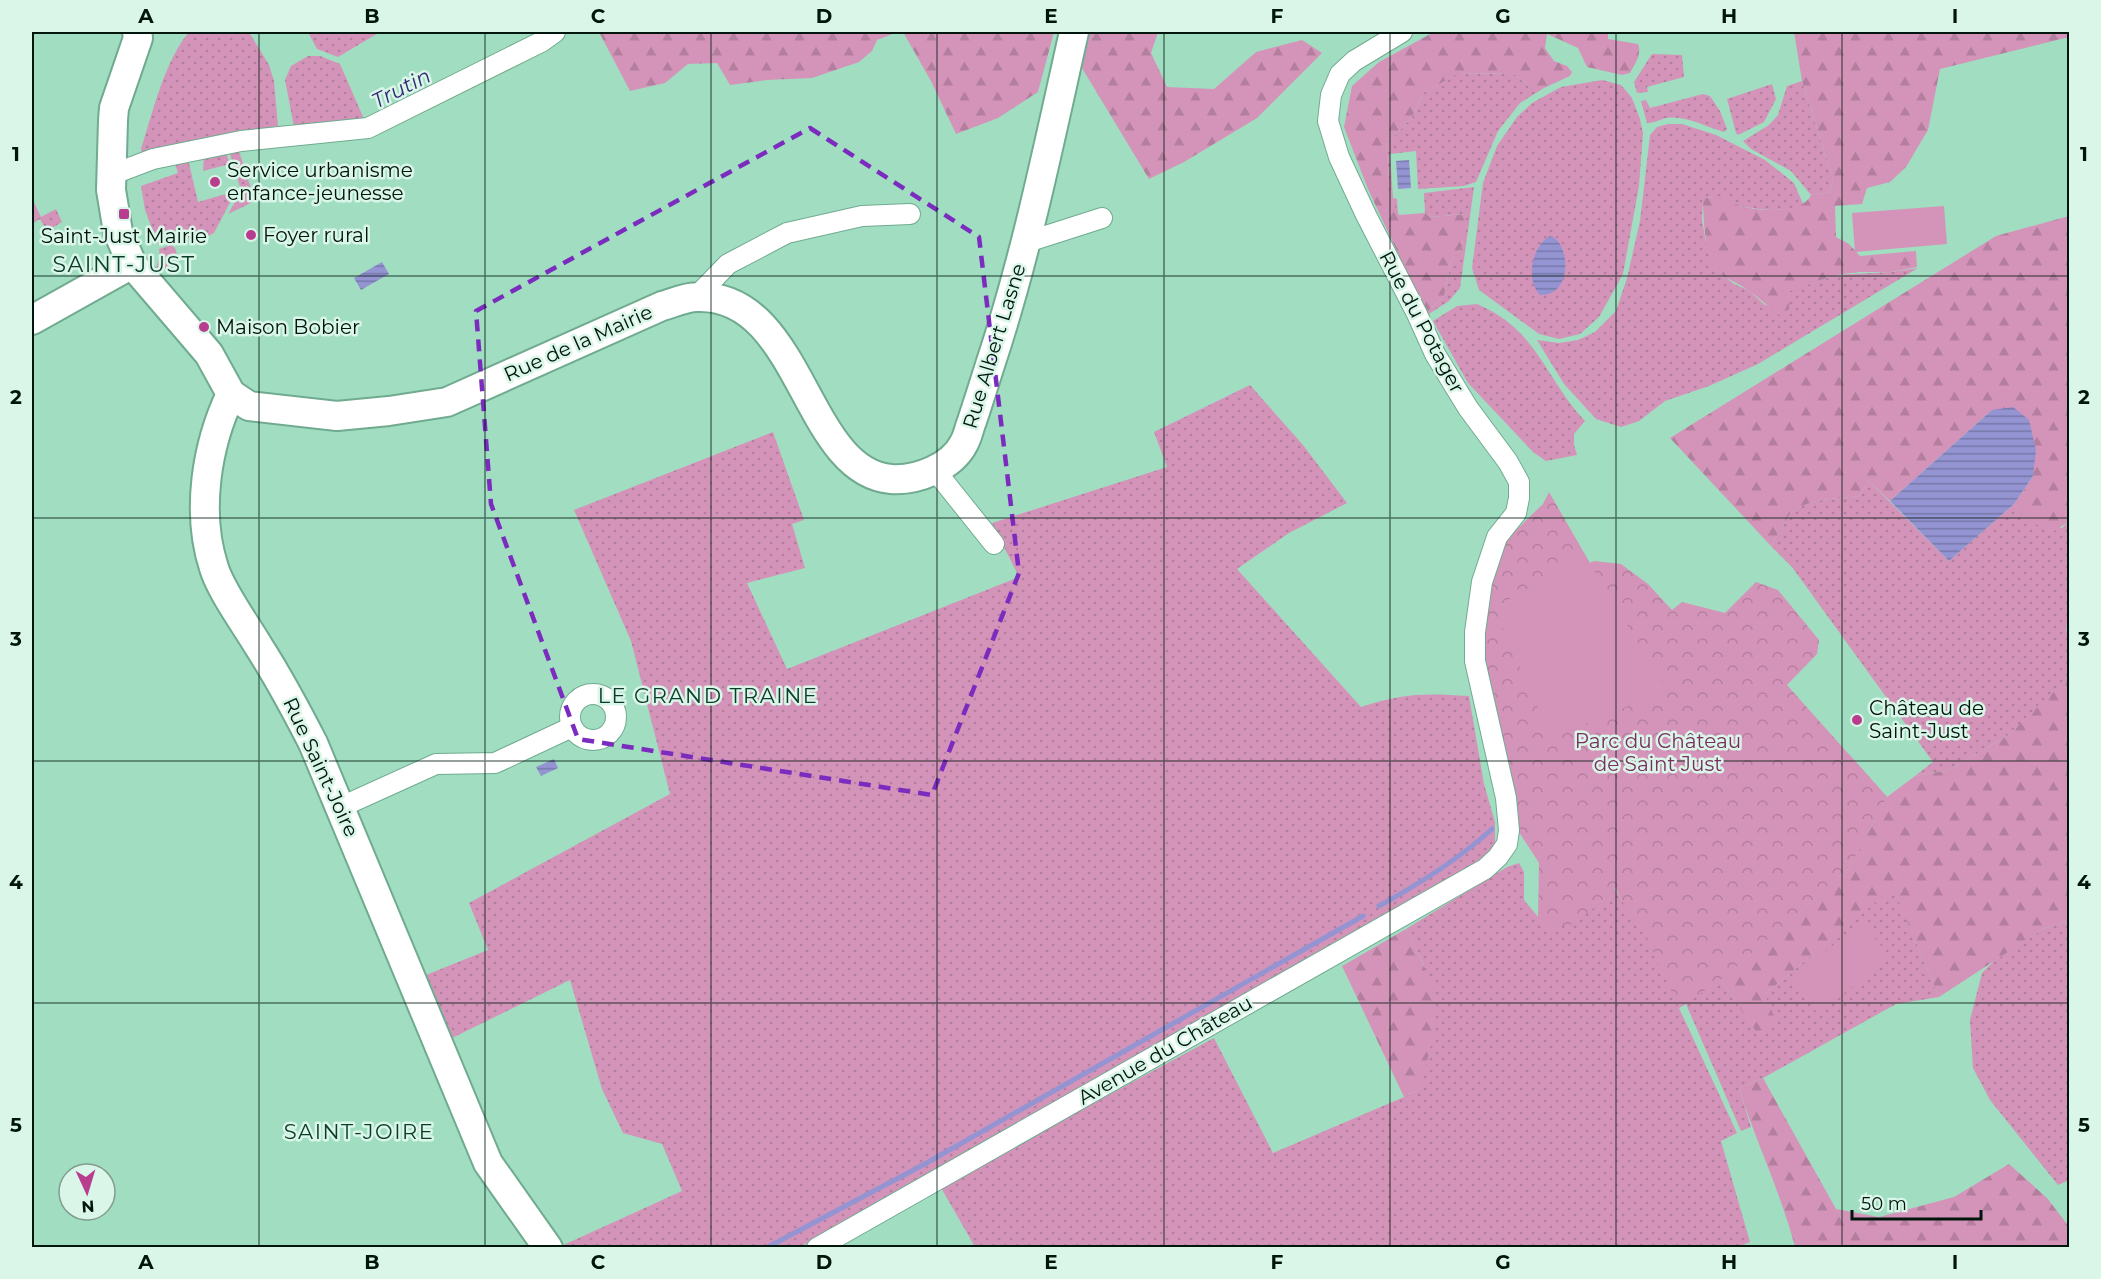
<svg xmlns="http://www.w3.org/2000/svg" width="2101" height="1279" font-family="Montserrat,sans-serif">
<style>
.grass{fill:url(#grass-dots)}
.forest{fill:url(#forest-firs)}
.park{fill:url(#park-crowns)}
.garden{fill:#d494b9}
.water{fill:url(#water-rules)}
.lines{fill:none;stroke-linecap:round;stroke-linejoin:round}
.stream{stroke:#9494d3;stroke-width:5}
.street-casing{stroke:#70ab90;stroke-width:22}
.secondary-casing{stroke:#70ab90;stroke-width:32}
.street{stroke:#fff;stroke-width:20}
.secondary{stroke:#fff;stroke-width:28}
.marked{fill:none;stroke:#7b2cbf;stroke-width:4.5;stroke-dasharray:12 8;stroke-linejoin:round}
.grid{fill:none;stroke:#00150c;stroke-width:1.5;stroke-opacity:0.55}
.poi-dot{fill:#b83d8e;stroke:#d9f6e8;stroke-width:2}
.labels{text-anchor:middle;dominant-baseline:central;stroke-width:5;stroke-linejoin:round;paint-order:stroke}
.poi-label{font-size:20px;fill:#00150c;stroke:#d9f6e8;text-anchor:start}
.street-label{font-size:20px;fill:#00150c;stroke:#d9f6e8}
.park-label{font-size:20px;fill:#7a2d5e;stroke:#d9f6e8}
.water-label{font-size:21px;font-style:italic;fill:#342a74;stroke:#d9f6e8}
.neighbourhood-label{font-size:21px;letter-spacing:1.5px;fill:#0c3b29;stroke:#d9f6e8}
.quarter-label{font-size:22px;letter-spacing:1.5px;fill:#0c3b29;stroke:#d9f6e8}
.neatline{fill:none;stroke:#00150c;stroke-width:2}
.grid-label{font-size:20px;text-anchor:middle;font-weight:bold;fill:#00150c}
</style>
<defs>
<pattern id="grass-dots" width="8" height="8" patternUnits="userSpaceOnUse" patternTransform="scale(1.5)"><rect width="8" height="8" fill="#d494b9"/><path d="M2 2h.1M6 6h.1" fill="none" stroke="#b47f9e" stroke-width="1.8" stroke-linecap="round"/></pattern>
<pattern id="forest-firs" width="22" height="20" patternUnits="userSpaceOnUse" patternTransform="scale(1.5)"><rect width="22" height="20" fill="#d494b9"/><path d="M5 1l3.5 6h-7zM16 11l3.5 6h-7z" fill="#b47f9e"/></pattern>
<pattern id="park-crowns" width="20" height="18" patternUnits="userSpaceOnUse" patternTransform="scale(1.5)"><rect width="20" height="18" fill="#d494b9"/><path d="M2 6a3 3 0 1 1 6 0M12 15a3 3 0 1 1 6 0" fill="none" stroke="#b47f9e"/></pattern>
<pattern id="water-rules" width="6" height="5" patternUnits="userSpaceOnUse" patternTransform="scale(1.5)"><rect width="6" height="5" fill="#9494d3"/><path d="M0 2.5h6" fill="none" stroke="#7678aa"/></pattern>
</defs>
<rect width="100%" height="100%" fill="#a1ddc1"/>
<g class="grass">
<path d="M189 32H249L269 65 274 81 278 126 211 137 142 156 141 149C153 112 164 62 189 32Z"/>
<path d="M308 32H380L338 57 317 49Z"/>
<path d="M1652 54 1682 55 1684 77 1647 87 1648 92 1637 93 1634 82Z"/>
<path d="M308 56H320L340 64 364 119 294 127 285 80 291 66Z"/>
<path d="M1513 73 1531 88H1544L1520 103 1498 131 1476 182 1464 186 1418 189 1416 151 1390 154 1393 198 1397 199 1398 215 1391 199 1386 145 1412 117 1423 93 1456 74Z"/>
<path d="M1602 80 1621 85 1632 98 1640 119 1643 133 1639 186 1623 274 1599 317 1580 334 1559 339 1539 334 1479 290 1472 268 1483 183 1497 146 1517 117 1532 103 1561 87Z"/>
<path d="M1802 81 1833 179 1830 192 1811 195 1791 171 1751 149 1743 141 1769 125 1778 115 1787 86Z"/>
<path d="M1772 84 1776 99 1764 122 1738 135 1736 133 1727 99Z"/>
<path d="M1703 94 1710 96 1720 111 1727 129 1724 132C1705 127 1687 115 1666 118 1659 120 1654 123 1647 123L1641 101 1646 100 1650 108Z"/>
<path d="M1668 124H1682L1716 135 1765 160 1794 183 1803 204C1788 213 1762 210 1745 207 1727 204 1725 195 1703 198L1702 219 1705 237 1715 269 1734 284 1748 290 1765 305 1789 309V291L1836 275 1890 272 1918 268 1758 364 1709 386 1665 401 1639 421 1621 427 1596 419 1564 384 1537 340 1559 343 1578 340 1595 332 1616 311 1627 278 1640 221 1650 135 1657 127Z"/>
<path d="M238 148 255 201 228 214 238 197 240 187 229 150Z"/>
<path d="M225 151 230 164 203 171 204 155Z"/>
<path d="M188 159 198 202 236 191 214 233 208 236 190 240 181 226 158 245 145 210 141 186 178 173 175 164Z"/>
<path d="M1474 187 1460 288 1449 301 1429 314 1427 312 1444 296 1451 261 1462 247 1465 214 1430 217 1425 213 1424 193Z"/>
<path d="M32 198 41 217 56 209 62 222 47 231 40 219 32 224Z"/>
<path d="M171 245 175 248 177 254C173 263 166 271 157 273 155 265 161 260 159 249Z"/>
<path d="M1477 304C1538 330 1544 377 1585 421L1574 434V445L1577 455 1546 461 1533 452 1468 383 1433 321 1457 306Z"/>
<path d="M1250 385 1303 445 1347 503 1289 533 1237 569 1361 707C1403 693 1425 693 1469 696L1484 784 1495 822V844L1492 852 1480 863 800 1247H559L682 1191 662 1144 623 1133 602 1089 570 980 446 1041 421 977 488 950 469 903 670 794 631 641 574 510 773 432 804 520 792 524 805 568 747 583 787 669 1019 577 992 523 1167 467 1154 432Z"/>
<path d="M1869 481 1949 561 2014 504 2024 517 2062 528 2069 521 2070 616C2063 630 2068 631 2069 645 2071 657 2070 669 2067 680L2007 736 1949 770 1915 776 1933 762 1792 567 1771 546C1775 540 1788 516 1791 513 1807 498 1838 499 1859 496Z"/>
<path d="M1848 753 1887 797 1849 868 1721 980 1758 1033 1765 994 1893 887 1939 997 1896 1004 1763 1078 1739 1088 1751 1127 1741 1131 1686 1004 1679 1008 1737 1133 1721 1141 1750 1242 1735 1248 975 1247 940 1186 1214 1038 1273 1153 1404 1097 1418 1090 1435 1001 1423 963 1406 929 1507 867 1519 863 1524 872V900L1549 930 1599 904 1614 888 1626 907Z"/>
<path d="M2069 921V1180L2058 1185 1990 1100 1973 1068 1970 1020 1982 973 1996 959 2043 929Z"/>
</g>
<g class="forest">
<path d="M599 32H898L877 40 872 51 859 62 812 78 767 80 730 85 717 63 688 64 665 83 630 91Z"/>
<path d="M903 32H1054L1038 92 998 118 956 134 931 81Z"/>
<path d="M1088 32H1158L1151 53 1167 87 1214 89 1256 52 1302 40 1322 53 1257 118 1184 162 1149 179 1082 68Z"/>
<path d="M1434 32H1608V39L1638 44C1642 54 1635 64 1630 73L1622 75 1587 67 1578 48 1547 34 1545 48 1554 61 1567 66 1572 72 1570 76 1544 88H1531L1513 73 1457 74 1423 93 1412 117 1386 145 1391 199 1399 215 1425 213 1430 217 1466 214 1462 247 1451 261 1444 296 1427 312 1416 292 1368 189 1344 127 1352 86 1379 62Z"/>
<path d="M1794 32H2069V37L1940 69 1928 130 1906 167 1890 182 1867 188 1862 204 1835 206 1836 237 1849 244 1860 256 1916 251 1917 267 1890 272H1860L1836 275 1790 291 1789 309 1782 317C1771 309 1761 299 1749 291 1739 283 1727 280 1717 271 1705 259 1703 215 1703 198 1709 198 1717 196 1722 198 1730 200 1737 206 1744 207 1762 211 1802 214 1811 195L1830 192 1833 179 1802 81Z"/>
<path d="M2069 216 2070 521 2051 533 2024 517 2014 504 2033 476 1992 410 1890 501 1869 481 1859 496C1838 499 1808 498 1791 513 1788 516 1775 540 1771 546L1670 438 1996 236Z"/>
<path d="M2069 670V921L2043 929 1939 997 1893 888 1765 994 1775 1019 1757 1033 1721 980 1849 868 1887 797 1915 776 1949 770 2007 736 2066 680Z"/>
<path d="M1406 929C1416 949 1434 982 1435 1003 1437 1034 1427 1061 1418 1090L1404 1097 1342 966Z"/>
<path d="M1763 1078 1836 1209 1879 1217 1954 1197 2009 1164 2047 1198 2067 1224 2069 1227V1247H1795C1781 1193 1756 1142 1739 1088Z"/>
</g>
<path class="park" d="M1549 492 1590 563 1594 561 1621 564 1648 584 1672 610 1682 602 1725 613 1756 582 1778 590 1819 640 1817 654 1787 685 1887 797 1849 868 1721 980 1679 1008 1638 919 1633 921 1615 888 1599 904 1573 924 1549 930 1538 918 1539 863 1517 829 1481 653 1487 596 1498 552 1514 532 1543 504Z"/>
<g class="garden">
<path d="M1944 206 1947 244 1855 252 1852 213Z"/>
<path d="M1584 555 1667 690 1551 738 1498 617 1500 605Z"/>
<path d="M1861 922 1889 955 1819 1015 1790 981Z"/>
</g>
<g class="water">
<path d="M1409 160 1411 188 1398 189 1396 161Z"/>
<path d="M1550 236C1570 241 1574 296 1540 295 1525 280 1532 245 1550 236Z"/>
<path d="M382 262 389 274 361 290 354 278Z"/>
<path d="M2013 407 2029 420 2036 450 2033 476 2014 504 1949 561 1890 501 1992 410Z"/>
<path d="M554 759 558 768 541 776 536 767Z"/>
</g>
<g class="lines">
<g class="stream">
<path d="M1379 906C1419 884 1458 860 1492 829"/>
<path d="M766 1248 923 1165 1363 916"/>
</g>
<defs>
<g id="street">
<path d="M111 175 153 159 241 141 368 128 541 42 555 32"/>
<path d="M1024 243 1102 218"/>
<path d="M696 297 728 264 787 233 862 216 910 214"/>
<path d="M934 469 994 544"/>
<circle cx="593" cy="717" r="23"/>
<path d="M341 807 436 764 495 763 572 727"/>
<path d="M817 1248 1485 869 1498 857 1507 844 1509 830 1506 798 1475 661V632L1482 582 1497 537 1516 513 1519 498V482L1508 462 1468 408 1435 354 1417 314 1366 215 1339 157 1328 121 1331 95 1340 74 1354 61 1402 32"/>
</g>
<g id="secondary">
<path d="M137 32 138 38 114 108 113 120 111 190 118 232 132 264 209 354 231 394"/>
<path d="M32 320 132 264"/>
<path d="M231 394 249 406 337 416 389 411 447 402 662 306C673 303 686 297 697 297 802 293 804 472 891 479 917 481 952 467 964 443 968 436 969 428 972 421 978 403 984 384 990 365 1026 257 1049 143 1074 32"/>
<path d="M231 394C206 446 196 513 214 568 221 591 246 625 259 647 279 678 296 710 313 743L488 1163 548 1248"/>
</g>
</defs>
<use href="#street" class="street-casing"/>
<use href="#secondary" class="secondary-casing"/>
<use href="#street" class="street"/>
<use href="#secondary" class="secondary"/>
</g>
<path class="marked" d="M810 128 979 237 1019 573 932 795 578 739 491 504 476 311Z"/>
<path class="grid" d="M259 32V1248M485 32V1248M711 32V1248M937 32V1248M1164 32V1248M1390 32V1248M1616 32V1248M1842 32V1248M32 276H2070M32 518H2070M32 761H2070M32 1003H2070"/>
<g class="poi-dot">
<circle cx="215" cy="182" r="6"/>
<rect x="118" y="208" width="12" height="12" rx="3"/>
<circle cx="251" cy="235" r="6"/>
<circle cx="204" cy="327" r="6"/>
<circle cx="1857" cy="720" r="6"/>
</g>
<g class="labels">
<g class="poi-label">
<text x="227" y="170">Service urbanisme<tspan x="227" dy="23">enfance-jeunesse</tspan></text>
<text x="263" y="235">Foyer rural</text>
<text x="124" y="236" text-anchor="middle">Saint-Just Mairie</text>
<text x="216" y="327">Maison Bobier</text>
<text x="1869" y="708">Château de<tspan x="1869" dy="23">Saint-Just</tspan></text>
</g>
<g class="street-label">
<text transform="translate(1422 322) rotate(62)">Rue du Potager</text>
<text transform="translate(578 343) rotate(-24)">Rue de la Mairie</text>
<text transform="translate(994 346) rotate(-73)">Rue Albert Lasne</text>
<text transform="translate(321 767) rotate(65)">Rue Saint-Joire</text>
<text transform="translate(1165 1050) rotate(-30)">Avenue du Château</text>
</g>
<g class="park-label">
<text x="1658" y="741">Parc du Château<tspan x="1658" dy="23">de Saint Just</tspan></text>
</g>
<g class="water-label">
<text transform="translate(401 88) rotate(-27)">Trutin</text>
</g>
<g class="neighbourhood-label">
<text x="708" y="695">LE GRAND TRAINE</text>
<text x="359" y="1131">SAINT-JOIRE</text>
</g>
<g class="quarter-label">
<text x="124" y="264">SAINT-JUST</text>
</g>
</g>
<rect width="2101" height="1279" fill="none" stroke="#d9f6e8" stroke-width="66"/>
<g transform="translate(87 1192) rotate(176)"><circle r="28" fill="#d9f6e8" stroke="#829c90" stroke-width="1.5"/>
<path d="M0-4.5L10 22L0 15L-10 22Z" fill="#b83d8e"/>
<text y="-9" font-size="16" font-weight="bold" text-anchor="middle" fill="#00150c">N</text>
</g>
<path d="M1852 1210v9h129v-9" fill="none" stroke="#00150c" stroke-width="3"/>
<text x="1861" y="1210" font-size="18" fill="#00150c" stroke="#d9f6e8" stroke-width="4.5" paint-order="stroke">50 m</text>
<rect x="33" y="33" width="2035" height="1213" class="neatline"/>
<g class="grid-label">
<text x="146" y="23">A</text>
<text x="372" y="23">B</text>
<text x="598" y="23">C</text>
<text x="824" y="23">D</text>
<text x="1051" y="23">E</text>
<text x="1277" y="23">F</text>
<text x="1503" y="23">G</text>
<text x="1729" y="23">H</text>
<text x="1955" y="23">I</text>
<text x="16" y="161">1</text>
<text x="2084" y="161">1</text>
<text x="16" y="404">2</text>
<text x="2084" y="404">2</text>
<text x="16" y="646">3</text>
<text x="2084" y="646">3</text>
<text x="16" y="889">4</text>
<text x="2084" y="889">4</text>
<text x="16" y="1132">5</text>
<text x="2084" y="1132">5</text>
<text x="146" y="1269">A</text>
<text x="372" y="1269">B</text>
<text x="598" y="1269">C</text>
<text x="824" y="1269">D</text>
<text x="1051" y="1269">E</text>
<text x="1277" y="1269">F</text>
<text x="1503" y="1269">G</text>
<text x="1729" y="1269">H</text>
<text x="1955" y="1269">I</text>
</g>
</svg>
